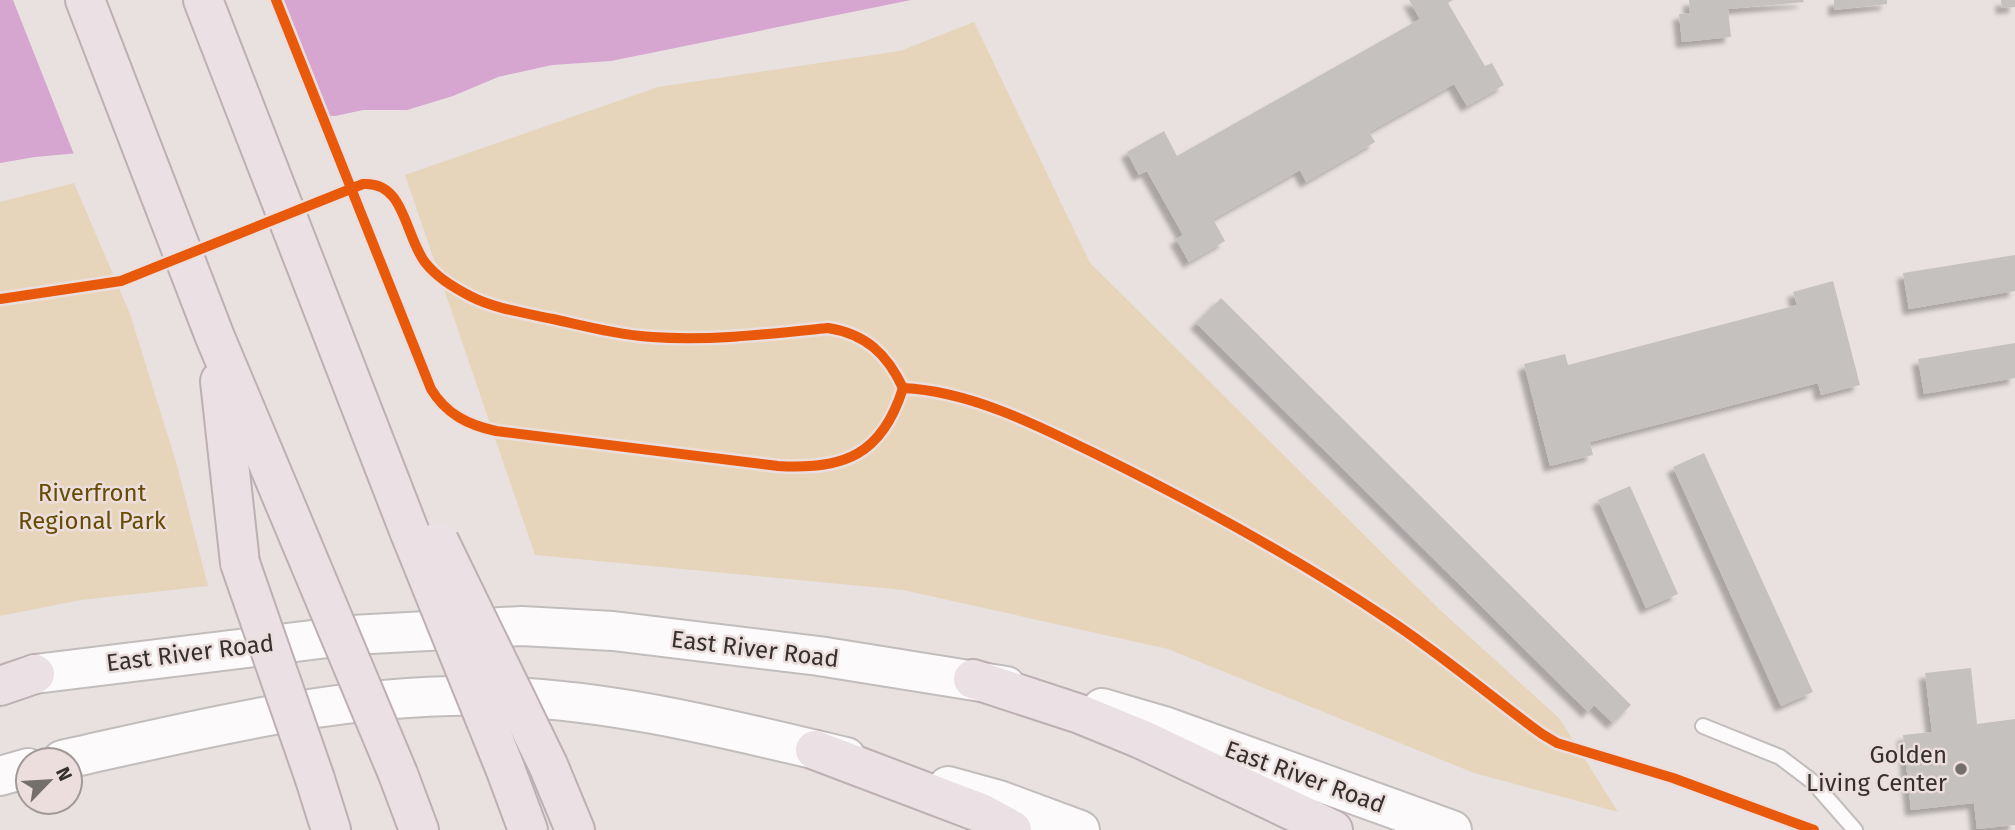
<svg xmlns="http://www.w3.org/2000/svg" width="2015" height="830" font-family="'Fira Sans',sans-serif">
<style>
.green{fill:#e6d5ba}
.water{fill:#d6a5d0}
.pier{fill:#e8e1e0}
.building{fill:#c5c1bf;filter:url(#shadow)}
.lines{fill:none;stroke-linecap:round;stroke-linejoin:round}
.service-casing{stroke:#c2bdbd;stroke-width:18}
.secondary-casing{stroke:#c2bdbd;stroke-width:42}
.motorway-casing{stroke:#bdafb2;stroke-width:42}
.service{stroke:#fcfafa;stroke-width:14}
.secondary{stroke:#fcfafa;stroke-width:38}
.motorway{stroke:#ebe1e4;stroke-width:38}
.motorway-bridge-casing{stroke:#bdafb2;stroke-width:42;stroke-linecap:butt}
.motorway-bridge{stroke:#ebe1e4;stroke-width:38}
.cycleway-casing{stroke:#ebdedc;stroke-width:15}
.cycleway{stroke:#e8590c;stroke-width:10}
.poi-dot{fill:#746e6d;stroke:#ebdedc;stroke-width:2.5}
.labels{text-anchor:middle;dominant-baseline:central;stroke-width:5;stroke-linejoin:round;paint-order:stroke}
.park-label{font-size:24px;fill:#684c04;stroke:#ebdedc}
.street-label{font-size:24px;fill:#35302f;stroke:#ebdedc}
.poi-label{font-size:24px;fill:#35302f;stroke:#ebdedc;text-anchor:end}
</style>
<defs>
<filter id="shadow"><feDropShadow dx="-6" dy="6" stdDeviation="2" flood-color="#0004"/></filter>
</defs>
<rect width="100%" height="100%" fill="#e8e1e0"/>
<g class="green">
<path d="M974 22 1090 263 1440 610 1559 718 1618 812 1474 773 1168 649 903 590 535 555 405 175 658 87 900 51Z"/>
<path d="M74 183 130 314 176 462 208 586 81 600 0 616V202Z"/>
</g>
<path class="water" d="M0 0H911L611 61 552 65 498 77 453 96 407 110H363L335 116 297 114 216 115 167 145 35 157 0 163Z"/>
<path class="pier" d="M13 0H279L328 119H217L168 149 75 157Z"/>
<g class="building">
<path d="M1409 0H1453L1448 3 1485 66 1492 63 1504 85 1467 106 1454 84 1369 132 1375 142 1306 182 1300 170 1213 219 1225 241 1189 262 1176 239 1183 235 1147 171 1139 175 1127 152 1164 131 1177 156 1420 19Z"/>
<path d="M1689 0H1803L1804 2 1728 9 1731 37 1682 42 1679 14 1690 13Z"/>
<path d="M1834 0H1887V4L1834 10Z"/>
<path d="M2001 0H2015V7L2002 8Z"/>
<path d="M2015 255V291L1909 309 1903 273Z"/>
<path d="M1833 281 1860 385 1821 395 1818 383 1590 442 1593 455 1550 466 1524 364 1565 354 1568 365 1797 305 1793 292Z"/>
<path d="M1221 298 1631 705 1613 723 1594 705 1588 712 1196 323Z"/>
<path d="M2015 343V378L1924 394 1918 359Z"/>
<path d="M1704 453 1813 692 1781 706 1673 467Z"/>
<path d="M1630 486 1678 594 1646 608 1598 500Z"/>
<path d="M1971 668 1977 724 2015 719V825L1977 829 1974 803 1911 810 1903 735 1932 732 1925 673Z"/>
</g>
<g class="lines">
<defs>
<path id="service" d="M1703 726 1780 757 1813 782 1855 830"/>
<g id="secondary">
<path d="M35 674 352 635 522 626 613 631 819 656 1006 686"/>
<path d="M1102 708 1167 727 1452 830"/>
<path d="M62 760C201 729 342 693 486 696 608 698 728 729 846 757"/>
<path d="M0 776 28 768"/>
<path d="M948 786 999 800 1080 830"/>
</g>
<g id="motorway">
<path d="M85 0 215 337 301 542"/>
<path d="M203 0 410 533"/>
<path d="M220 381 240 563"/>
<path d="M973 679 1080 714 1141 739 1333 830"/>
<path d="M0 686 35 674"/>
<path d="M815 750 981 813 1012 830"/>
<path d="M548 765 575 830"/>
<path d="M505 768 528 830"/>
<path d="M398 774 419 830"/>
<path d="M315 779 331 830"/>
</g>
</defs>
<use href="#service" class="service-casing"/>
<use href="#secondary" class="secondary-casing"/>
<use href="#motorway" class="motorway-casing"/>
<use href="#service" class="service"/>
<use href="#secondary" class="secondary"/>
<use href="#motorway" class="motorway"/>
<defs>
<g id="motorway-bridge">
<path d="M410 533 505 768"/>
<path d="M439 541 548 765"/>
<path d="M301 542 398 774"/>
<path d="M240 563 315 779"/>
</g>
</defs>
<use href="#motorway-bridge" class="motorway-bridge-casing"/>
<use href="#motorway-bridge" class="motorway-bridge"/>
<defs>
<g id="cycleway">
<path d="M276 0 431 389C446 414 468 425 496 431L778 466C844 470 882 455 903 388"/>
<path d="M0 299 121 281 363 184C404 181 404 232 424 261 436 277 453 287 470 296 495 309 526 313 553 319 585 326 619 335 652 337 710 341 770 334 828 328 866 334 887 354 903 388"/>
<path d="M903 388C971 391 1041 427 1102 457 1201 506 1297 558 1389 620 1442 655 1491 697 1542 734L1557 743 1673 778 1814 830"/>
</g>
</defs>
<use href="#cycleway" class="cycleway-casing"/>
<use href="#cycleway" class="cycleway"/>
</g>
<circle class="poi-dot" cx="1961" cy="769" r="7"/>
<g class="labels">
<g class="park-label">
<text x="92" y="493">Riverfront<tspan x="92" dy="28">Regional Park</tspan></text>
</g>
<g class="street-label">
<text transform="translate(755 649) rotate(7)">East River Road</text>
<text transform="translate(190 653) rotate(-7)">East River Road</text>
<text transform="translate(1305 777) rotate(20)">East River Road</text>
</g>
<g class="poi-label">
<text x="1947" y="755">Golden<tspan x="1947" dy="28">Living Center</tspan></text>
</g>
</g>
<g transform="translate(49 781) rotate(65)"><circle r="33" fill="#ebdedc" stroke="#a29897" stroke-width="2"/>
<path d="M0-5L12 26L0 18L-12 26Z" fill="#746e6d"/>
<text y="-10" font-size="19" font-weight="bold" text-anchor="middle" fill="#35302f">N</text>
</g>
</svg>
